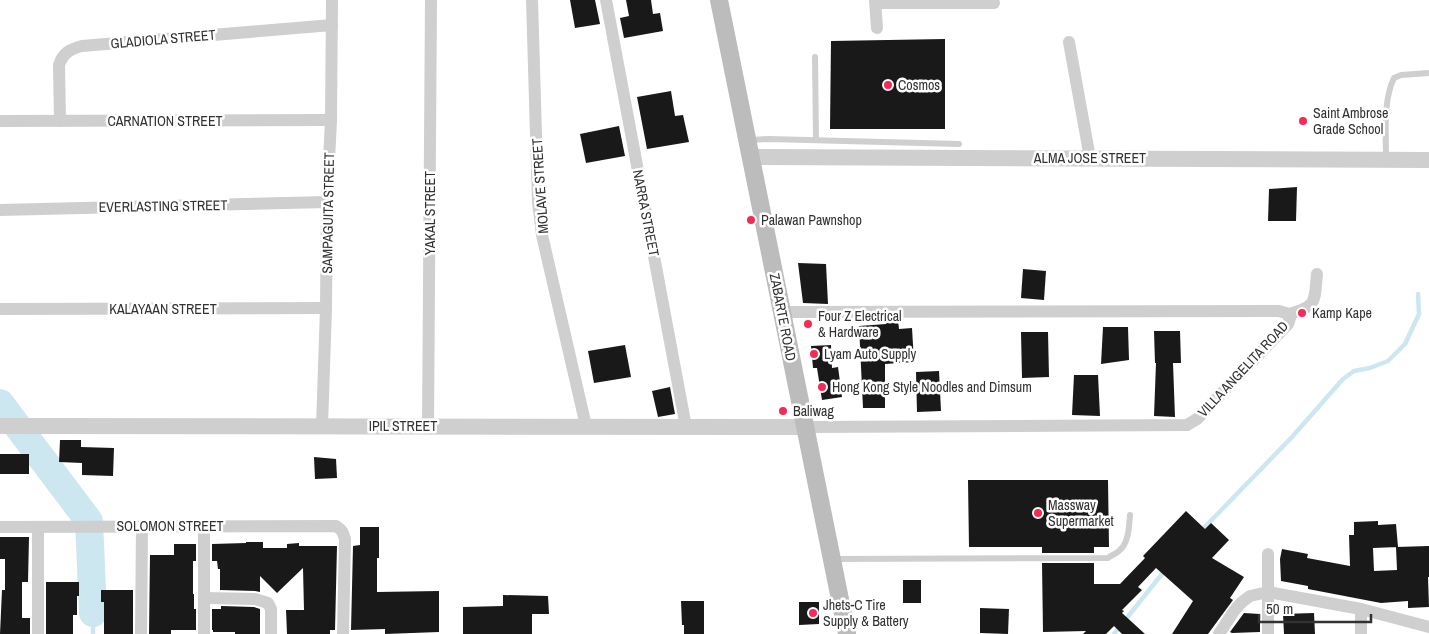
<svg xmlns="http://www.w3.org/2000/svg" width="1429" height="634" font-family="'Archivo Narrow',sans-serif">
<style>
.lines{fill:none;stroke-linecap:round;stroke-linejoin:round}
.stream{stroke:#cce7f0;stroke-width:4.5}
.river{stroke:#cce7f0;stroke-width:28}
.building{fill:#191919}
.service{stroke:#cfcfcf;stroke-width:6}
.minor{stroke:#cfcfcf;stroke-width:12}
.tertiary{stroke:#cfcfcf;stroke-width:16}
.secondary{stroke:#bcbcbc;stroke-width:18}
.poi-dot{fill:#f32b56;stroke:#fff;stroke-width:2}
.labels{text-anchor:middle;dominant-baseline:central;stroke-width:5;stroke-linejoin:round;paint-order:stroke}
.street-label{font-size:14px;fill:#323232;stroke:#fff}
.poi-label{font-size:14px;fill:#323232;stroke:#fff;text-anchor:start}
</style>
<rect width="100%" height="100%" fill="#fff"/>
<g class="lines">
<g class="stream">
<path d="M1200 532 1292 437 1343 379 1354 371 1370 368 1388 361 1405 344 1419 314 1418 294"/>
<path d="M93 613V634"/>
<path d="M1114 634 1166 569"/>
</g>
<path class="river" d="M0 403 89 521 93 613"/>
</g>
<g class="building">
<path d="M570 0H595L600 24 575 28Z"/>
<path d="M626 0H651L653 14 660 13 663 31 624 38 620 18 629 16Z"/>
<path d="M945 39V129H830L831 41Z"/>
<path d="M671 91 675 116 683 115 689 142 647 149 637 97Z"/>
<path d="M619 126 625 156 586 163 580 134Z"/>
<path d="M1297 187 1296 221H1268L1269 189Z"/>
<path d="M798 263 826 264 828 304 803 303Z"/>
<path d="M1023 269 1046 271 1044 300 1021 298Z"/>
<path d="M886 320H898L899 329 912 328 914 362 885 364V408H863L859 326 886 324Z"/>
<path d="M1103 327H1128L1129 360 1101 364Z"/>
<path d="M1154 331H1180L1181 363H1173L1175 417 1154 416 1156 363H1155Z"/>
<path d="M1021 332H1048L1049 377 1022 378Z"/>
<path d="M625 345 631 377 594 383 588 351Z"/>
<path d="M831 345 832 368 838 367 842 397 822 400 817 368H813L811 346Z"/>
<path d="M939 371 941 411 917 412 916 372Z"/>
<path d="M1074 375H1098L1100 416 1072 415Z"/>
<path d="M670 387 675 414 658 417 652 391Z"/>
<path d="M60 440H81V447L114 448 113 476 82 475V463L59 462Z"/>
<rect x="0" y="454" width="29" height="20"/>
<path d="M314 457 336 459 337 478 315 479Z"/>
<path d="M968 480H1108L1109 547H1094V553H1042V547H969Z"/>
<path d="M1186 511 1205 529 1211 523 1229 540 1212 558 1244 577 1230 598 1233 600 1208 634H1172L1193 601 1156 568 1138 587 1142 590 1122 610 1124 611 1122 613 1145 634H1122L1114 626 1106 634H1083L1086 631 1043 632 1042 563H1094V584H1120L1145 558 1143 556Z"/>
<path d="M1378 521V525L1396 524 1398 547 1373 548 1374 571 1397 570 1396 547 1429 546V577H1428L1429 607 1408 608V601L1381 603 1308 589V586L1281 581 1280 559 1282 549 1308 554 1307 558 1350 566 1349 535H1354V522Z"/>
<path d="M360 527H379V558H377V592L439 591V632L385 634V629L351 630 353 546 360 545Z"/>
<path d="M0 537H29L28 582H22V618H30V634H0L2 590H5V559H0Z"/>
<path d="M246 542H263V548H287V544L299 543V546H337L335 630H330V634H287L286 610H304L303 568 277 593 260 576V592L255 591 220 590V569H218L217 561H212V544L246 543Z"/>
<path d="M174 544H196V561H193V594H194V609H196V630H171V634H149L150 555H174Z"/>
<rect x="903" y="580" width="18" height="23"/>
<path d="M46 582H79V596H77V615H73V634H46Z"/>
<path d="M101 590H133V634H104V602H101Z"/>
<path d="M503 595 548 596 549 614H532V634H463V607L503 606Z"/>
<path d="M681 601H704V634H684V625H682Z"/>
<path d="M799 602H819V624L799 625Z"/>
<path d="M221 606 254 607 260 609V634H235V632H213V630H212V609H221Z"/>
<path d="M980 608 1009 609 1008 634 980 633Z"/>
<path d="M1244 613 1260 614V632L1232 633 1230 632Z"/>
<path d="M1314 613 1315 634H1284L1283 614Z"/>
</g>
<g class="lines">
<g class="service">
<path d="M815 57 816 140"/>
<path d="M749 140 769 139 959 144"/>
<path d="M1386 158C1386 134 1383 100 1394 78L1401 75 1429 73"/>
<path d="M834 559 1108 558C1111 555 1116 554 1119 551 1129 543 1129 526 1130 515"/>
</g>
<g class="minor">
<path d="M532 0 538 202 542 235 586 426"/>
<path d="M606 0 686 427"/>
<path d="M875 0 877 28"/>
<path d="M876 3H994"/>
<path d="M1069 42 1090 158"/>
<path d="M0 121 331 120"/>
<path d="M60 121 59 65C63 53 70 49 82 46L332 25"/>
<path d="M0 210 327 202"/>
<path d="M0 309 326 308"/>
<path d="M782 312 1279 311 1289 314"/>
<path d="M1289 314C1318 306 1314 302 1317 274"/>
<path d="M322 426 326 308 327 202 331 120 332 0"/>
<path d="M428 426 431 0"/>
<path d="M805 427 1187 425 1197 419 1288 324 1290 318 1289 314"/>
<path d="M204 526V634"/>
<path d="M0 527 336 526C342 530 343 532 345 539L343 634"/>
<path d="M204 598 255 599 268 603 271 609V634"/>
<path d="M1361 609V634"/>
<path d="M38 634V527"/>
<path d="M141 634 142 526"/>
<path d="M1219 634 1234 611 1242 602 1250 596 1268 592 1361 609 1429 627"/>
<path d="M1268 634V554"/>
</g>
<g class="tertiary">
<path d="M751 157 1429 160"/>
<path d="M0 426 805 427"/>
</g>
<path class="secondary" d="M719 0 847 634"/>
</g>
<g class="poi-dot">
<circle cx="888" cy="85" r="5"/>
<circle cx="1303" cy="121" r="5"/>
<circle cx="751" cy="220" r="5"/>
<circle cx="1302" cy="313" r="5"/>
<circle cx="808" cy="324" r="5"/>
<circle cx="814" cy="354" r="5"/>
<circle cx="822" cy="387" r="5"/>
<circle cx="783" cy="411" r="5"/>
<circle cx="1038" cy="513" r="5"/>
<circle cx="813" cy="613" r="5"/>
</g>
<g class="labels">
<g class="street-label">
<text transform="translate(163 39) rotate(-5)">GLADIOLA STREET</text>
<text x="165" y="121">CARNATION STREET</text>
<text x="1090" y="158">ALMA JOSE STREET</text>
<text transform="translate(540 186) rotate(-94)">MOLAVE STREET</text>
<text transform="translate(163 206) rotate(-1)">EVERLASTING STREET</text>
<text transform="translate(328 213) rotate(-89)">SAMPAGUITA STREET</text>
<text transform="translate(430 213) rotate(-90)">YAKAL STREET</text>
<text transform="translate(646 213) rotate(79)">NARRA STREET</text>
<text x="163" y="309">KALAYAAN STREET</text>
<text transform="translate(783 317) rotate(79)">ZABARTE ROAD</text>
<text transform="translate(1243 369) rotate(-47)">VILLA ANGELITA ROAD</text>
<text x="403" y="426">IPIL STREET</text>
<text x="170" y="526">SOLOMON STREET</text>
</g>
<g class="poi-label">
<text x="898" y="85">Cosmos</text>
<text x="1313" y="113">Saint Ambrose<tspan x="1313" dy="16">Grade School</tspan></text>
<text x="761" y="220">Palawan Pawnshop</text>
<text x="1312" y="313">Kamp Kape</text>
<text x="818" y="316">Four Z Electrical<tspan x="818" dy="16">&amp; Hardware</tspan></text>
<text x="824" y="354">Lyam Auto Supply</text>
<text x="832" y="387">Hong Kong Style Noodles and Dimsum</text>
<text x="793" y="411">Baliwag</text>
<text x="1048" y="505">Massway<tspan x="1048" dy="16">Supermarket</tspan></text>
<text x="823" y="605">Jhets-C Tire<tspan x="823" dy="16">Supply &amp; Battery</tspan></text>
</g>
</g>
<path d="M1259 614v8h112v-8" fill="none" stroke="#323232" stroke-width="2.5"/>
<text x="1266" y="614" font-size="15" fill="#323232" stroke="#ffffff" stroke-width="4" paint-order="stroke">50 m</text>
</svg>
